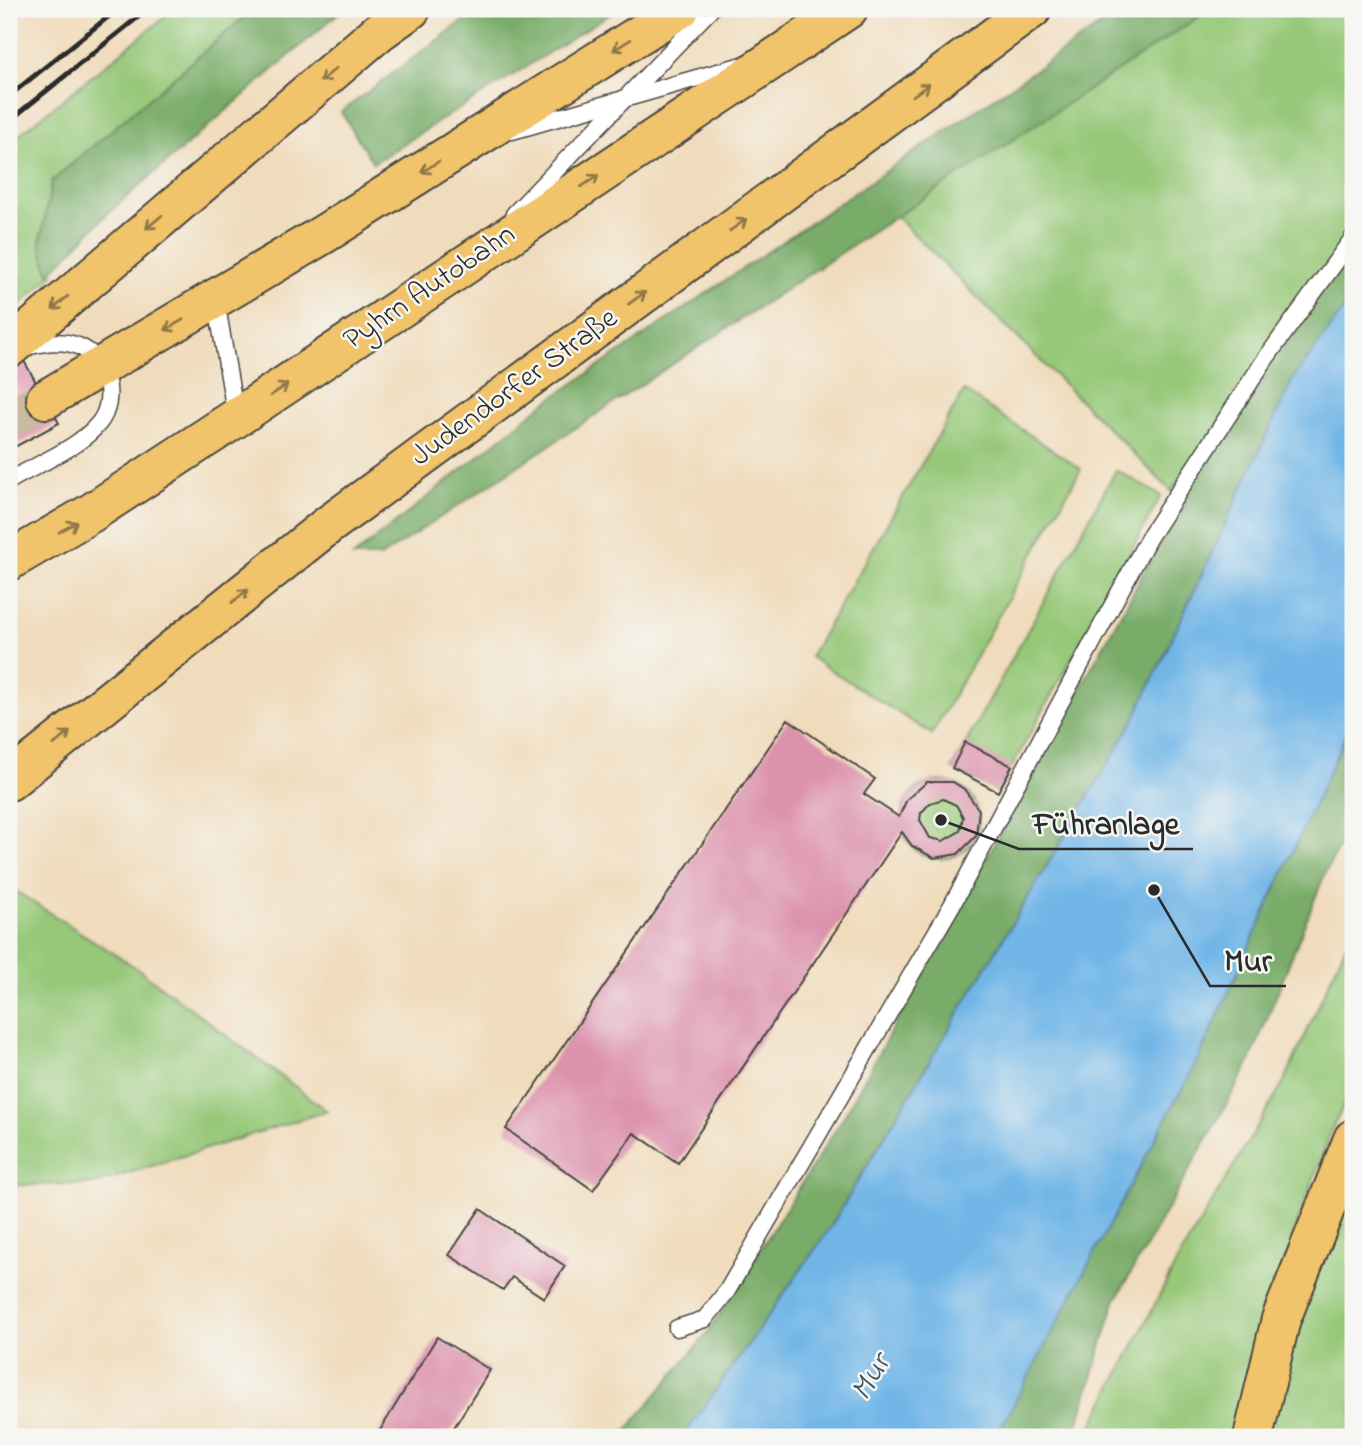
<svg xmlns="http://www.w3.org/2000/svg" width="1362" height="1446" font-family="'Indie Flower',sans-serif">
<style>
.green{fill:#96c878;stroke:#607a52;stroke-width:2}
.forest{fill:#78ac68;stroke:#526c4a;stroke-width:2}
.water{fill:#71b6e7;stroke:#4e7089;stroke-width:2}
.building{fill:#dc91ac;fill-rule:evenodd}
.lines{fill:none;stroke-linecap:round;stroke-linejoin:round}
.highway-tunnel{stroke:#c9b99f;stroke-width:38;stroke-dasharray:38 19;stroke-linecap:butt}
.lane-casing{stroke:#494641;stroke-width:19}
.primary-casing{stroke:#494641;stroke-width:42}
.highway-casing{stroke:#494641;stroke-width:42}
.lane{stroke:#fff;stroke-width:16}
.primary{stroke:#f1c36a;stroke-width:38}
.highway{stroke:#f1c36a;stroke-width:38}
.rail{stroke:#2b2b2b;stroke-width:5}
.oneway{stroke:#8e774a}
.labels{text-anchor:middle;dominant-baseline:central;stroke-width:5;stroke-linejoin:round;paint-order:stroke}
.street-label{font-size:30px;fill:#2b2b2b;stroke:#f6f6f2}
.water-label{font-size:32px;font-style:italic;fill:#405563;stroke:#f6f6f2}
.leader{fill:none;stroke:#2b2b2b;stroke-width:2.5}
.callout-dot{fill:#2b2b2b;stroke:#f6f6f2;stroke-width:2.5}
.callout-label{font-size:32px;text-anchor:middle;font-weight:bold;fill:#2b2b2b;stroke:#f6f6f2;stroke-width:5;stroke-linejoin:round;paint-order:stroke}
</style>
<rect width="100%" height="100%" fill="#f6f6f2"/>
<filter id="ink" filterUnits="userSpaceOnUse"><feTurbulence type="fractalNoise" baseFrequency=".0143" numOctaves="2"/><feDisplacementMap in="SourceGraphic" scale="14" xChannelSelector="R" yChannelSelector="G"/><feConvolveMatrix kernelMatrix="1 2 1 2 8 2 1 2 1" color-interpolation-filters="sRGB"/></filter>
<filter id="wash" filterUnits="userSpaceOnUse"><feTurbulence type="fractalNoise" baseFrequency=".00686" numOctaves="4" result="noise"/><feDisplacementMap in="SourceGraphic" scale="28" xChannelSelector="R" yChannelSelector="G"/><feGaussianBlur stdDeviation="1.57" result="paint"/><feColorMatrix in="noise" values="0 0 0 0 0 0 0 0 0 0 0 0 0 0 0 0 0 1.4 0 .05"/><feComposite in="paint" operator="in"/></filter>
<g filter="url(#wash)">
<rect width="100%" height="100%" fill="#f0dcbc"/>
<g class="green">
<path d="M175 9H254L52 181 40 243 53 275 9 314V143Z"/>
<path d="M1211 9H1353V231L1171 491 895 215Z"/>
<path d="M964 391 1081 469 932 734 810 657Z"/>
<path d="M1116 470 1161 496 998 792 952 768Z"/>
<circle cx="940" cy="820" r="39"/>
<path d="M9 887 138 969 327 1111 94 1184 9 1185Z"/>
<path d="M1353 929V1087L1332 1129 1292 1238 1241 1401 1233 1437H1086L1180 1256 1285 1080Z"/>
<path d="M1353 1139V1437H1253Z"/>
</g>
<g class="forest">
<path d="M254 9H343L107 214 49 274 40 243 52 181Z"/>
<path d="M479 9H618L373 163 341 112Z"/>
<path d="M1125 9H1211L380 557H353L542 405Z"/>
<path d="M1353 231V297L1293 379 1133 722 828 1231 683 1437H621L707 1334 843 1118 1158 547 1185 504 1171 491Z"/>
<path d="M1353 719V823L1326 871 1248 1066 1115 1301 1074 1437H993L1199 1057Z"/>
</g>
<path class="water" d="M1353 297V719L1199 1057 1006 1419 993 1437H683L828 1231 1133 722 1293 379Z"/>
<g id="blocks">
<g class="building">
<path d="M24 361 59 423 9 450V369Z"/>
<path d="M788 719 875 779 864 794 899 817 907 799 927 782H953L964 789 979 810 976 836 958 854 934 858 912 846 902 832 678 1163 634 1133 593 1190 506 1129ZM943 799 956 805 963 817 960 831 943 841 930 838 920 820 921 813 930 803Z"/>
<path d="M965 742 1012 766 998 792 952 768Z"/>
<path d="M480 1209 565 1266 544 1298 512 1277 503 1290 449 1255Z"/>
<path d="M437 1337 490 1370 448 1437H376Z"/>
</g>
</g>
</g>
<g filter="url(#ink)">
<use href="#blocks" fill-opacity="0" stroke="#494641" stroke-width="2"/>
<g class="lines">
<path class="highway-tunnel" d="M9 418 46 399"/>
<defs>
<g id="lane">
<path d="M512 131 739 66"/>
<path d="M514 214 711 9"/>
<path d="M216 300 236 418"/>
<path d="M9 481C37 464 78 449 99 423 118 399 107 357 78 346 61 339 43 343 26 347"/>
<path d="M677 1328 705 1319 727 1291 952 905 1149 537 1264 361 1353 238"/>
</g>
<g id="primary">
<path d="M9 348 380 31 411 9"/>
<path d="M9 781 327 526 1032 9"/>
<path d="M1253 1437 1281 1319 1353 1139"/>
</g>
<g id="highway">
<path d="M46 399 324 234 680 9"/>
<path d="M9 561 91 513 236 418 848 9"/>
</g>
</defs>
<use href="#lane" class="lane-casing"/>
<use href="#primary" class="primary-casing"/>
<use href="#highway" class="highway-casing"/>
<use href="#lane" class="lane"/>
<use href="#primary" class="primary"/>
<use href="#highway" class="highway"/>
<g class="rail">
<path d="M9 96 118 9"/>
<path d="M9 121 148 9"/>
</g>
</g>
<defs><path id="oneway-shaft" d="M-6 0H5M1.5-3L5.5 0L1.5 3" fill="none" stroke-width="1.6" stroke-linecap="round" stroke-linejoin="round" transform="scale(1.75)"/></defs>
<g class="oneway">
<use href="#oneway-shaft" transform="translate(622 45) rotate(148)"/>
<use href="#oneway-shaft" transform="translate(328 75) rotate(140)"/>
<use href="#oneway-shaft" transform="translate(921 90) rotate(-36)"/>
<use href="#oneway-shaft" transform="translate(430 167) rotate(148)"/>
<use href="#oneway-shaft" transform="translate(590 181) rotate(-34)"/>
<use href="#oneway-shaft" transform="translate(154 222) rotate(140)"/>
<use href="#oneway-shaft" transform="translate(738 225) rotate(-36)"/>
<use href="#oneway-shaft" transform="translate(637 298) rotate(-36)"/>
<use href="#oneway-shaft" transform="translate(60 303) rotate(139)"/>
<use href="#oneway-shaft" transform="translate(174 325) rotate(150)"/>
<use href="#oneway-shaft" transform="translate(279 390) rotate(-34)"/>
<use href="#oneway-shaft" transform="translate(68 527) rotate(-30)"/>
<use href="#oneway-shaft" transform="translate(240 596) rotate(-39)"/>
<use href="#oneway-shaft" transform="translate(62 738) rotate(-39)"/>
</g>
</g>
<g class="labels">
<g class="street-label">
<text transform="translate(430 288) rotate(-34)">Pyhrn Autobahn</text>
<text transform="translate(515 388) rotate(-36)">Judendorfer Straße</text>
</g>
<g class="water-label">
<text transform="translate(872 1378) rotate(-59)">Mur</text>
</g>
</g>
<path class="leader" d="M941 820L1019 849H1193M1154 890L1210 986H1286"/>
<g class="callout-dot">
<circle cx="941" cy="820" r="7"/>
<circle cx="1154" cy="890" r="7"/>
</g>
<g class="callout-label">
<text x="1106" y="834">Führanlage</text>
<text x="1248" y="971">Mur</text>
</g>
<rect width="1362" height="1446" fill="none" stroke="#f6f6f2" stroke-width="35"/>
</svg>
